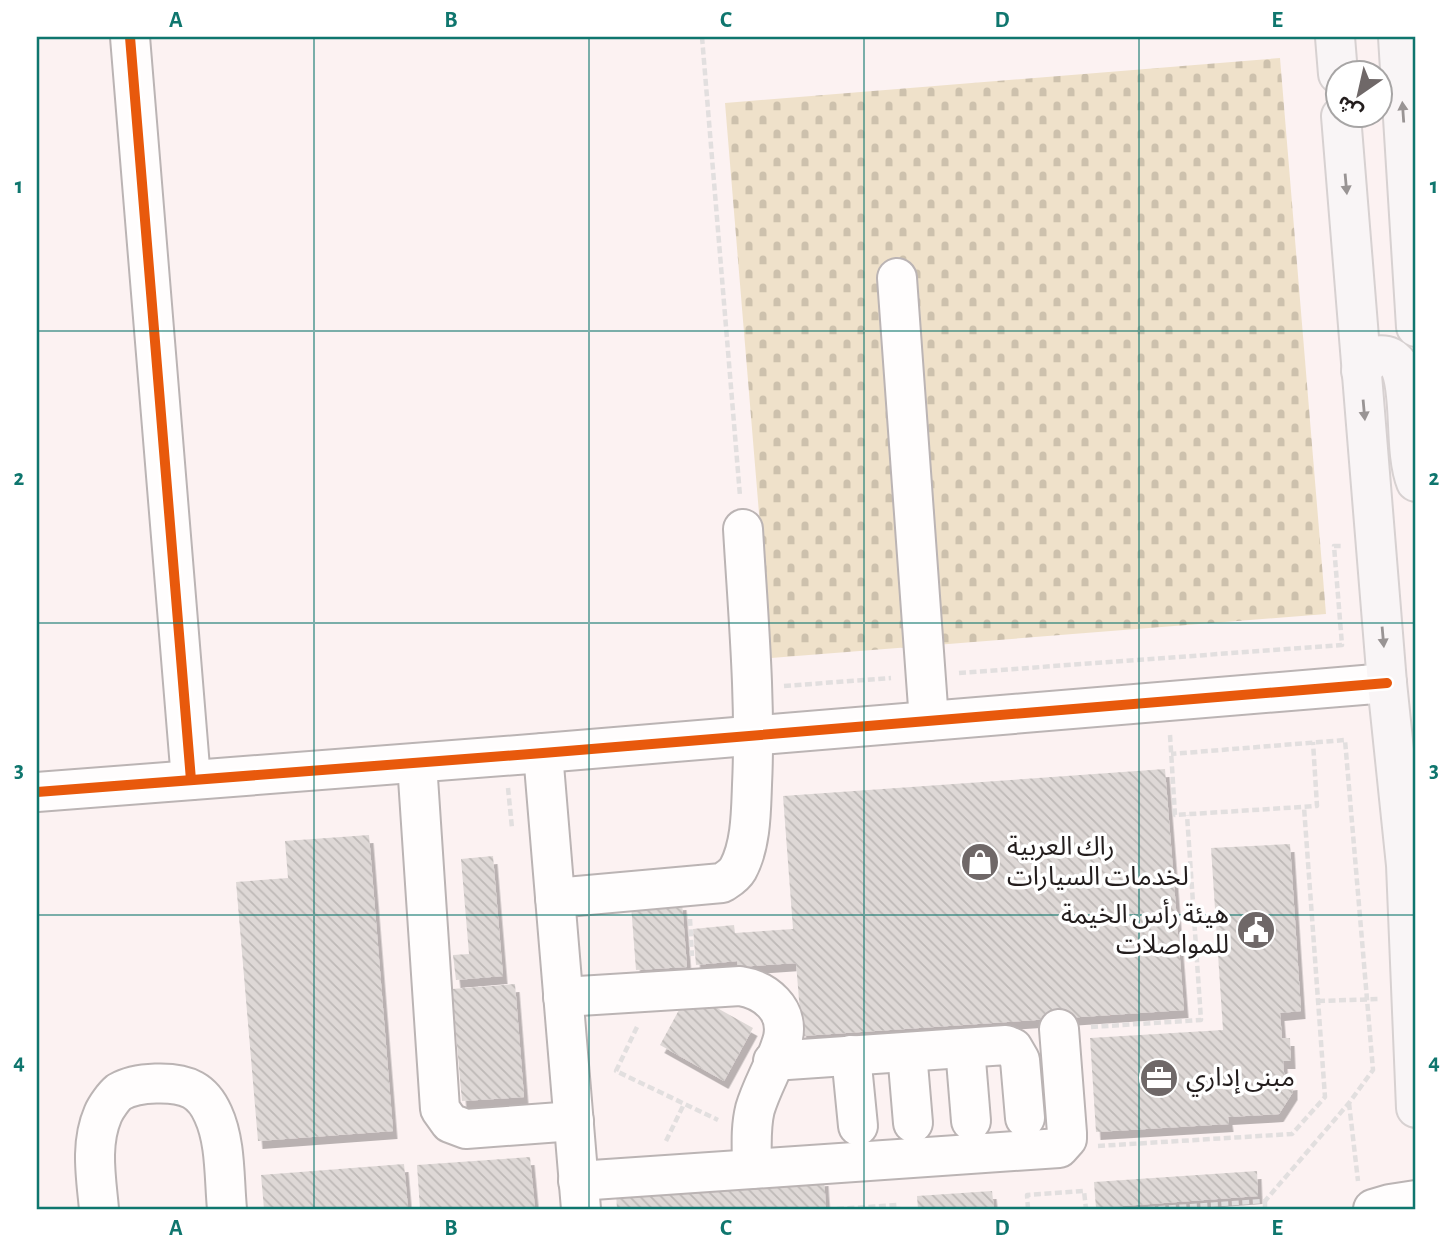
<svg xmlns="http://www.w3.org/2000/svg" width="1453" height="1246" font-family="'Alegreya Sans','Noto Sans Arabic',sans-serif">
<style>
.cemetery{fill:url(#cemetery-stones)}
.building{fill:url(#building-back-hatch);filter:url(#shadow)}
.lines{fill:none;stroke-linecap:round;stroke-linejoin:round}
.minor-casing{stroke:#bbb4b4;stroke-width:42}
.major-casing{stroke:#d7d1d1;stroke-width:42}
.path{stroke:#e2dfdf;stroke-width:4.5;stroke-dasharray:7 3.5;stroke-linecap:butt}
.minor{stroke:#fffdfd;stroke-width:38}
.major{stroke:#f9f5f6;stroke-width:38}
.cycleway-casing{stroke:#fff;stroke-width:15}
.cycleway{stroke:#e8590c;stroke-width:10}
.oneway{fill:#999494}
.grid{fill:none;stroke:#0f766e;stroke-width:2;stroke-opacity:0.55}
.labels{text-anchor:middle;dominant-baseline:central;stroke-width:7;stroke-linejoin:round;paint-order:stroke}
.poi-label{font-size:26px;fill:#231d1d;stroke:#fff;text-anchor:start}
.neatline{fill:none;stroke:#0f766e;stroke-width:2.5}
.grid-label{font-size:23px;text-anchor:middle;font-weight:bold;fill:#0f766e}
</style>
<defs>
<pattern id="cemetery-stones" width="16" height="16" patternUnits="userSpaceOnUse" patternTransform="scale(1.75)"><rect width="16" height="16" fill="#efe1ca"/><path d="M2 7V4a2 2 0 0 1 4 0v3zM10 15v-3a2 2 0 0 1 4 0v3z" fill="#cdc1ad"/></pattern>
<pattern id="building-back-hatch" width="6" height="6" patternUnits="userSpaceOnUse" patternTransform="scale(1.75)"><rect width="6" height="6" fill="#ded8d6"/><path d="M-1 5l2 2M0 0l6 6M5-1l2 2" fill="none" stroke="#beb9b7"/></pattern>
<filter id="shadow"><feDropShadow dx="4.5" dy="8" stdDeviation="0" flood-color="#0004"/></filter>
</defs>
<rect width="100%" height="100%" fill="#fcf2f2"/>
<path class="cemetery" d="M1280 58 1326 614 771 658 725 103Z"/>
<g class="building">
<path d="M1165 769 1184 1010 802 1036 796 963 738 967 737 961 696 965 693 929 734 925 735 933 793 929 783 796Z"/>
<path d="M369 835 393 1131 258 1141 236 882 288 878 285 841Z"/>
<path d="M1290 844 1301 1011 1280 1013 1282 1038H1290L1291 1061H1283L1285 1083 1293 1082V1092L1279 1114 1228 1117 1229 1124 1096 1132 1090 1038 1223 1030 1211 848Z"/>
<path d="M493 856 503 976 456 980 453 955 469 954 461 859Z"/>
<path d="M682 902 687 967 636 970 631 905Z"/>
<path d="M515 984 524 1097 462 1101 452 989Z"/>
<path d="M686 997 707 1009 710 1004 753 1028 724 1081 660 1045Z"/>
<path d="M530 1157 535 1209H420L417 1165Z"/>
<path d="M404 1164 408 1209H264L261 1175Z"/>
<path d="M1257 1171 1258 1196 1096 1208 1094 1182Z"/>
<path d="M824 1178 826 1209H617L616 1193Z"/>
<path d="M992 1191 994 1209H918L917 1196Z"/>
</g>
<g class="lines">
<defs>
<g id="minor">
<path d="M130 37 191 780"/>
<path d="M897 278 929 721"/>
<path d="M543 753 581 1209"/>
<path d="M417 763 440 1109 450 1123 466 1129 574 1121"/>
<path d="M37 792 543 753 1387 683"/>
<path d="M555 898 722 883C728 879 734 876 738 869 751 845 751 812 752 785 756 700 748 614 743 529"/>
<path d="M563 997 740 986C765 990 789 1009 783 1038 777 1062 762 1085 755 1109 750 1129 752 1149 752 1169"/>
<path d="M965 1048 971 1121"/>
<path d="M907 1052 913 1123"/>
<path d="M851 1055 858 1126"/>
<path d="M773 1061 1006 1045 1013 1048 1020 1060 1025 1118"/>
<path d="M578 1181 1059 1148 1067 1139V1133L1059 1029"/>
<path d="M99 1209C96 1177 90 1144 103 1114 106 1107 114 1096 119 1092 136 1082 175 1080 193 1090 202 1095 209 1105 213 1114 226 1142 224 1178 227 1209"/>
<path d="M1373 1209 1390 1204 1416 1200"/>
</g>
<g id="major">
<path d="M1335 37 1338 74"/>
<path d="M1398 37 1416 327"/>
<path d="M1341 116 1387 683 1406 865 1416 1108"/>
<path d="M1361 371 1374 356C1384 354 1391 355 1398 364 1413 387 1403 450 1416 482"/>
</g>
</defs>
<use href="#minor" class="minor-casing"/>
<use href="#major" class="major-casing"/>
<g class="path">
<path d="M702 37 740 496"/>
<path d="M959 673 1342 645 1334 546H1343"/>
<path d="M784 686 891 678"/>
<path d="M1170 735 1175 815 1317 806 1313 742"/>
<path d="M508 788 512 828"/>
<path d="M690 919 692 956"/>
<path d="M1318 1001 1380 999"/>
<path d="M637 1027 616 1071 718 1120"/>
<path d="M1091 1027 1201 1020 1187 815"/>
<path d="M1349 1103 1358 1181"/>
<path d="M666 1141 684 1104"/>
<path d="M1098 1146 1292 1134 1325 1097 1304 807"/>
<path d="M1265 1201V1209"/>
<path d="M837 1209 898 1205V1209"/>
<path d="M1028 1209 1027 1195 1084 1191 1086 1209"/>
<path d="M1148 1209 1265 1201 1349 1103 1373 1070 1345 740 1171 754"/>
</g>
<use href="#minor" class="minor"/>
<use href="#major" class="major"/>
<defs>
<g id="cycleway">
<path d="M130 37 191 780"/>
<path d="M37 792 543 753 1387 683"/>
</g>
</defs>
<use href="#cycleway" class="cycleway-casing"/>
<use href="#cycleway" class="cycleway"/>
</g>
<defs><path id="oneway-solid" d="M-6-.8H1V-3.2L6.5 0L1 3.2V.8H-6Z" transform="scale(1.75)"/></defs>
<g class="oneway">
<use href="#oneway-solid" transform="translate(1403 112) rotate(-94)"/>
<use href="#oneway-solid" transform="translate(1346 184) rotate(85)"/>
<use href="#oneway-solid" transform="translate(1364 410) rotate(85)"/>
<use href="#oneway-solid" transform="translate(1383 637) rotate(85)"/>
</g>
<path class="grid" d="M314 37V1209M589 37V1209M864 37V1209M1139 37V1209M37 331H1416M37 623H1416M37 915H1416"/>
<defs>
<symbol id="shop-disc" viewBox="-11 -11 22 22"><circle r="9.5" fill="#6f6868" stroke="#fff"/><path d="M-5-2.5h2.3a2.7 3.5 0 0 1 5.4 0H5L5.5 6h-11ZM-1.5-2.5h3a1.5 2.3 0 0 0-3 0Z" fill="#fff"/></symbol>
<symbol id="civic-disc" viewBox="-11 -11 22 22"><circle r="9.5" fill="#6f6868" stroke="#fff"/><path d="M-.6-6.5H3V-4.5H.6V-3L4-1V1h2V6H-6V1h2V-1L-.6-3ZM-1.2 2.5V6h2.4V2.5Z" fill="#fff"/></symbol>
<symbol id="office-disc" viewBox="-11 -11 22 22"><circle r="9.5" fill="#6f6868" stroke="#fff"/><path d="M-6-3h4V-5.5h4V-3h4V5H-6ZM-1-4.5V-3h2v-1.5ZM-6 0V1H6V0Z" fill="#fff"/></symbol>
</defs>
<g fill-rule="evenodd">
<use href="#shop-disc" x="958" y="840" width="44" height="44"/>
<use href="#civic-disc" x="1234" y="908" width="44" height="44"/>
<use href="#office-disc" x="1137" y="1056" width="44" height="44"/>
</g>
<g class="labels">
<g class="poi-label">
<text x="1007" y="847">راك العربية<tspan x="1007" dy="30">لخدمات السيارات</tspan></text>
<text x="1229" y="915" text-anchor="end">هيئة رأس الخيمة<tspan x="1229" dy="30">للمواصلات</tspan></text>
<text x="1186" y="1078">مبنى إداري</text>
</g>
</g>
<rect width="1453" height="1246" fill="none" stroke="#ffffff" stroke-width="77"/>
<g transform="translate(1359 94) rotate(214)"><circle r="33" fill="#ffffff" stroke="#a7a5a5" stroke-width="2"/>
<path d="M0-5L12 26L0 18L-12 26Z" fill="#6f6868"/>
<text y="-10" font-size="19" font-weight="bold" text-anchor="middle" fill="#231d1d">ش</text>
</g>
<rect x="38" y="38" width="1376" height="1170" class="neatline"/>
<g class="grid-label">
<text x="176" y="27">A</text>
<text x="451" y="27">B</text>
<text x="726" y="27">C</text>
<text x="1002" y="27">D</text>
<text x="1277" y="27">E</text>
<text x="19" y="193">1</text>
<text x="1434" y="193">1</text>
<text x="19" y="485">2</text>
<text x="1434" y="485">2</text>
<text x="19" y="777">3</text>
<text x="1434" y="777">3</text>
<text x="19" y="1069">4</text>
<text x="1434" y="1069">4</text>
<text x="176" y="1235">A</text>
<text x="451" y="1235">B</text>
<text x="726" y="1235">C</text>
<text x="1002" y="1235">D</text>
<text x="1277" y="1235">E</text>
</g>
</svg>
